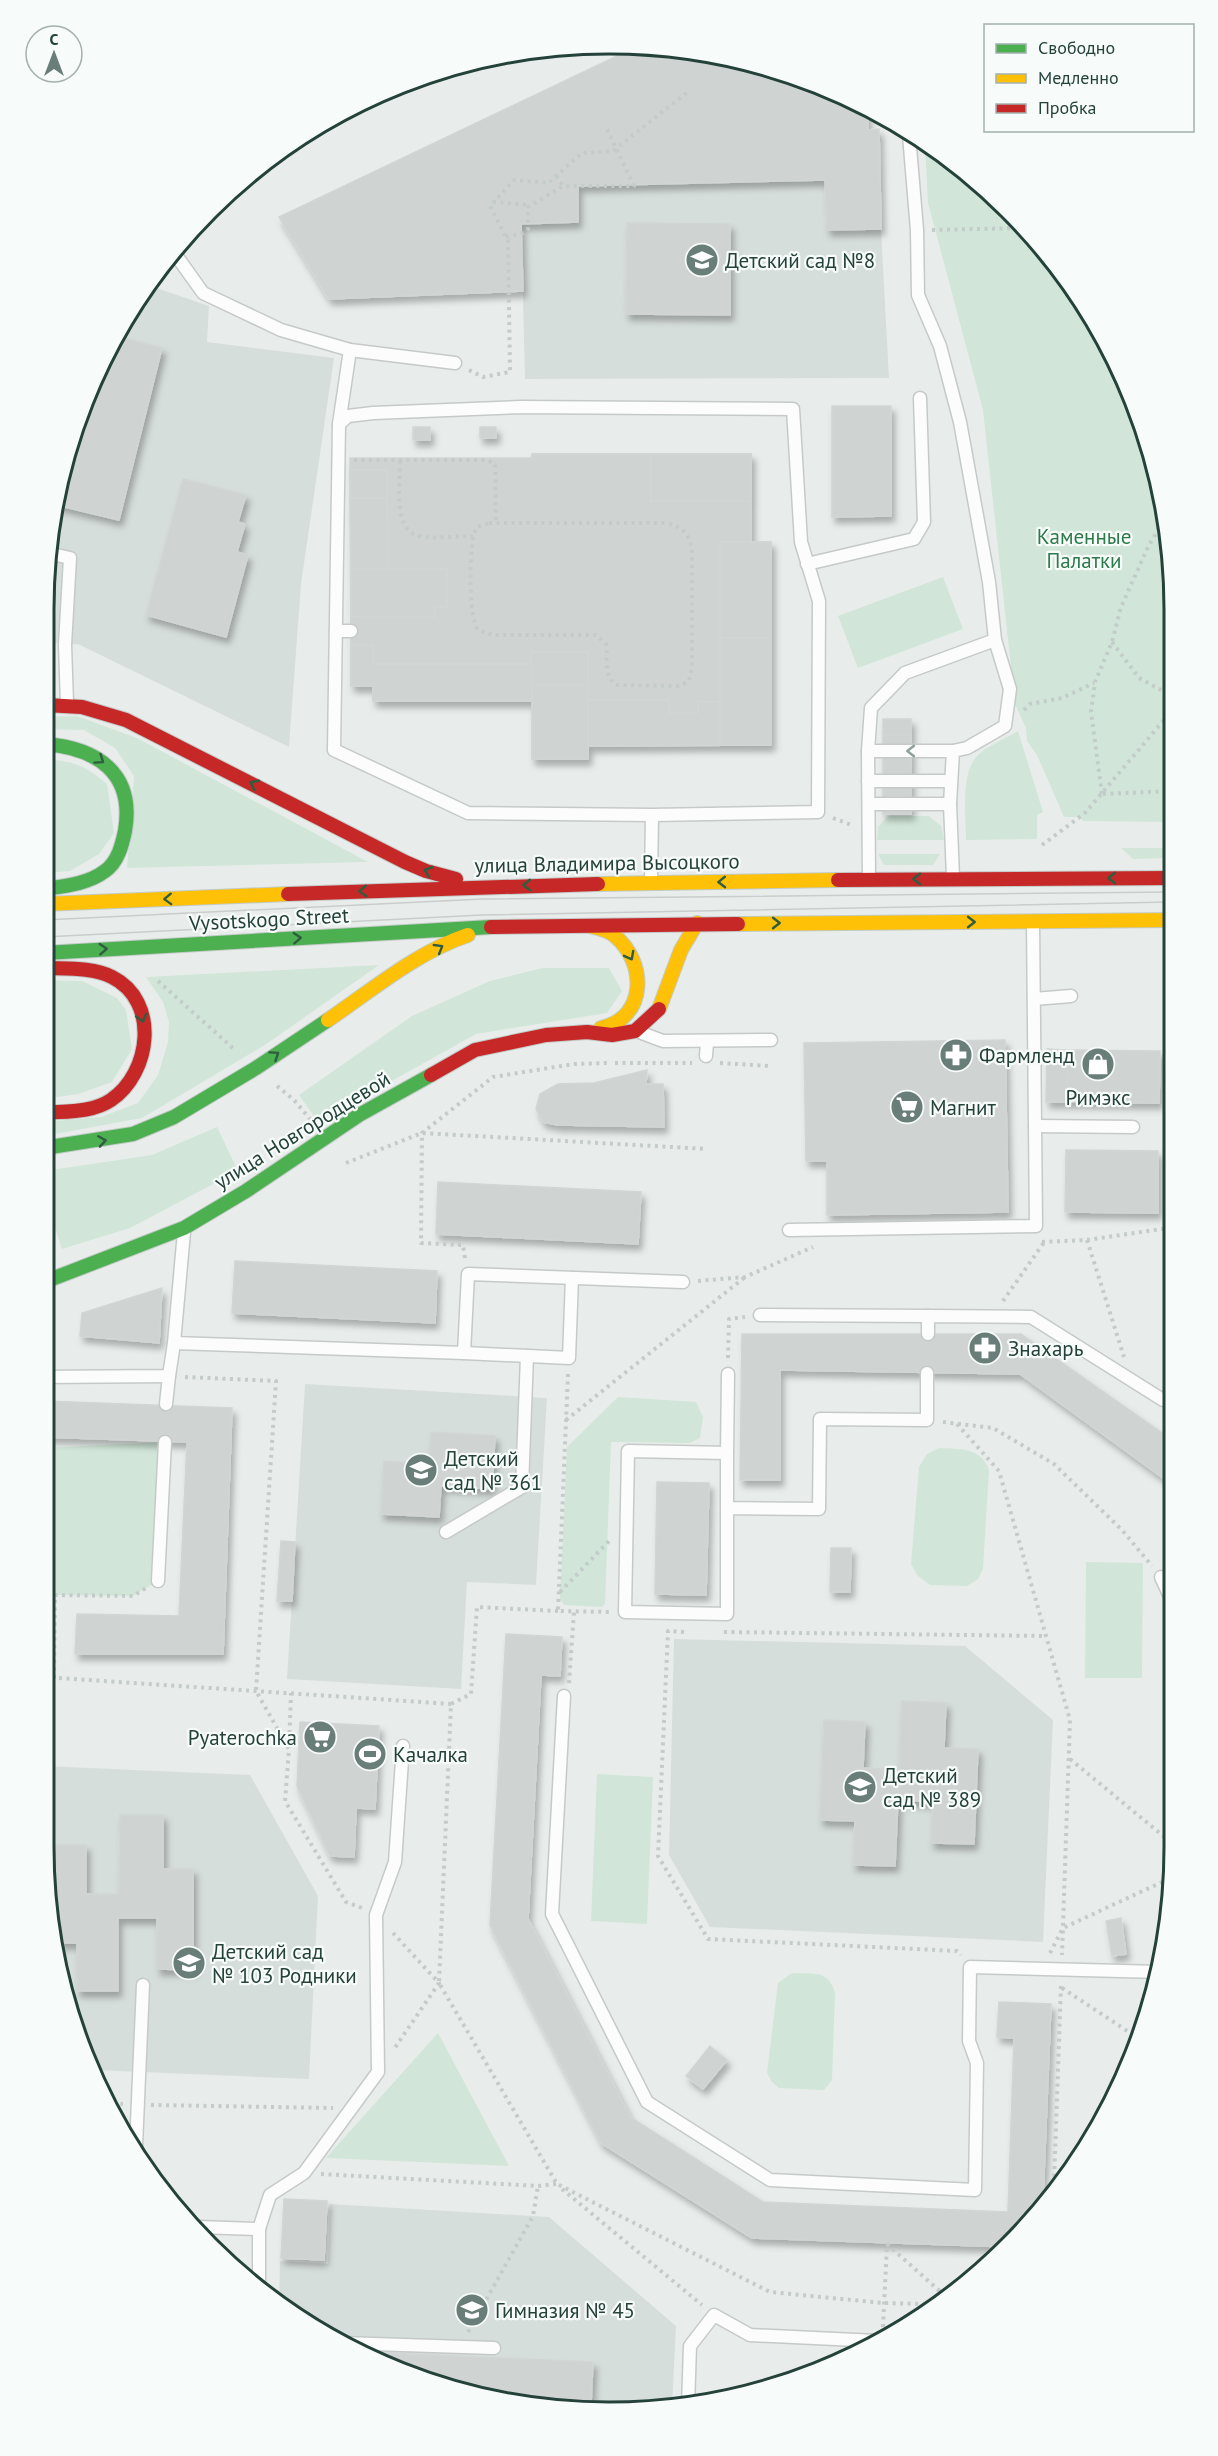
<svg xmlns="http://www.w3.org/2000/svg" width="1218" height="2456" font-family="'PT Sans',sans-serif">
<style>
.built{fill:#d6dedb}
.green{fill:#d1e6d8}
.building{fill:#cfd4d2;stroke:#d1d6d4;stroke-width:1.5;filter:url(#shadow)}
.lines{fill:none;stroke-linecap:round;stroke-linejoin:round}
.lane-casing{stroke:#c5cac8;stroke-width:15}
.fast-casing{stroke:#c3cbc8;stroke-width:16}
.slow-casing{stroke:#c3cbc8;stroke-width:16}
.jam-casing{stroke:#c3cbc8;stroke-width:16}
.path{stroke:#c3ccca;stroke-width:4;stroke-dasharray:3 4.5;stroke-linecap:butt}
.lane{stroke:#fcfcfc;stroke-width:12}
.fast{stroke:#4caf50;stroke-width:14}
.slow{stroke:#ffc107;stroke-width:14}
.jam{stroke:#c62828;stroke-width:14}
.tram{stroke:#c9cdcc;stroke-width:1.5}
.oneway{stroke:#909f9b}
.oneway2{stroke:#2e5d40}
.labels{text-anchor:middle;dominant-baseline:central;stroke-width:4.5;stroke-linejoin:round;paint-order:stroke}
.poi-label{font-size:21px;fill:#24423a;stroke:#f7fbf9;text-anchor:start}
.park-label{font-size:21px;fill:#2d7a4b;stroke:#f7fbf9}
.street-label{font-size:21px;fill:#24423a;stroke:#f7fbf9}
.rim{fill:none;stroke:#24423a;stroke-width:3}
</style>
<defs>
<filter id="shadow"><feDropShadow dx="3.5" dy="6" stdDeviation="3" flood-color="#0004"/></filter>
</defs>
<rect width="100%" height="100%" fill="#e8edeb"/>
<g class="built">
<path d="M825 180 827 230 881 229 889 378 525 379 521 224 578 222V186Z"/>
<path d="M148 285 209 306 207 342 334 358 301 584 289 747 78 644 65 645 45 640V572L63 463 102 359Z"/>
<path d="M305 1384 547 1398 536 1585 467 1582 461 1689 287 1679Z"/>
<path d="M674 1639 965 1646 1053 1720 1043 1942 710 1927 669 1855Z"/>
<path d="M44 1766 250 1775 318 1896 309 2079 95 2070 74 2029 44 1847Z"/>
<path d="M330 2204 549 2217 676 2326 672 2407 498 2402 392 2369 295 2317 279 2302 280 2261 328 2264Z"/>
</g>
<g class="green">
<path d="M925 146 982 184 1079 295 1132 393 1170 536V822L1083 821 1080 817H1064L1037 755 1027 741 1026 728 1015 704 983 410 928 203Z"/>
<path d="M943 577 963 629 858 668 838 616Z"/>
<path d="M77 716 137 738 368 862 127 868 134 776 115 748 84 730 45 729V717Z"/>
<path d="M1018 731 1043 812 1037 815V839L966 840C966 819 961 778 974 760 983 747 1005 739 1018 731Z"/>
<path d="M45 759C75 762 83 764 107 784L114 833 99 854 70 871 44 873Z"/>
<path d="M888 816H929L941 826 944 840H877L878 827Z"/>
<path d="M1121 848H1171V858L1133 859Z"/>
<path d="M878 854H940L933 865H884Z"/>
<path d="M379 965 265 1045 142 1118 44 1136V1122L101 1117 138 1103 158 1075 168 1042 169 1022 163 1002 146 977Z"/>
<path d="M542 968H609L622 991 607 1013 476 1034 318 1122 299 1095 412 1016 490 981Z"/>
<path d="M44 980 82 981 117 998 126 1010 132 1049 112 1082 78 1094 44 1099Z"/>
<path d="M217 1127 238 1171 130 1228 62 1249 44 1194V1171L152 1155Z"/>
<path d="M618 1397 696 1402 703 1417 700 1438 690 1443 611 1442 605 1604 602 1607 564 1605 560 1599 567 1447Z"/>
<path d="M165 1442 158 1581 133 1596 56 1595 55 1610 44 1609V1448Z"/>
<path d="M939 1448C960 1449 981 1447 989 1470L983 1569 978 1579 967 1586 930 1585 917 1575 911 1564 919 1467 927 1454Z"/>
<path d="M1086 1562 1143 1563 1142 1678H1085Z"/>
<path d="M597 1774 653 1777 647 1924 591 1921Z"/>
<path d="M792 1973C812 1974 829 1969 835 1993L832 2080 824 2090 779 2088 772 2082 767 2073 778 1983Z"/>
<path d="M438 2033 509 2166 326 2158Z"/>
</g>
<g class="building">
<path d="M640 45 755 63 859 102 867 107 868 130 879 129 881 229 827 230 825 180 578 186V222L521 224 523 291 329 299 279 217Z"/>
<path d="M627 223 730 224V315L626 314Z"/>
<path d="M116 336 162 348 119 520 56 505 63 463 102 359Z"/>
<path d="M832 406H891V516L832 517Z"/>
<rect x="413" y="427" width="17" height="13"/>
<rect x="480" y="427" width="16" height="11"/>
<rect x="532" y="454" width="119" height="47"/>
<path d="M532 454H751V542H771V745L588 746V759H532V701H373V686H351L350 458H532Z"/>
<rect x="651" y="454" width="100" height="47"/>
<rect x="350" y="470" width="37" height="28"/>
<path d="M183 479 246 495 238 522 245 524 237 552 248 555 226 637 146 615Z"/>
<path d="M350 498H387L388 569H351Z"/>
<rect x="720" y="542" width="51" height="96"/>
<path d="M351 569H447V607H435V617H351Z"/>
<rect x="720" y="638" width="51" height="107"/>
<path d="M351 645H373V664H532V701H373V686H351Z"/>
<path d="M531 652H588V685H532Z"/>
<rect x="532" y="685" width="56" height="74"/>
<path d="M588 700H669V713H698V702H720V745L588 746Z"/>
<rect x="883" y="719" width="28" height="16"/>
<rect x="883" y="735" width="28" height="79"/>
<path d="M1005 1040 1008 1212 827 1215V1161H806L804 1043Z"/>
<path d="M1047 1049 1068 1050 1067 1102H1046Z"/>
<path d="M1068 1050 1160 1051 1159 1103 1067 1102Z"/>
<path d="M647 1070 646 1084H663L664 1127 558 1125 543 1122 536 1109 540 1094 558 1084 594 1083Z"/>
<path d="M1066 1150 1158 1151V1213L1065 1212Z"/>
<path d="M438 1182 641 1192 638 1244 436 1234Z"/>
<path d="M235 1261 437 1271 435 1323 232 1313Z"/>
<path d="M162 1288 159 1343 80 1336 82 1313Z"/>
<path d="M742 1334H1021L1172 1440V1492L1167 1481 1020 1374 780 1370V1480H740Z"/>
<path d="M44 1401 232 1408 223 1654H75L77 1614 179 1616 187 1442 44 1437Z"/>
<path d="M431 1432 495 1436 492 1489 441 1486 439 1517 381 1514 384 1461 429 1464Z"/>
<path d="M657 1482 709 1483 706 1595 655 1594Z"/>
<path d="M281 1541 295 1542 292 1601H277Z"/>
<path d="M831 1548H851L850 1592H830Z"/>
<path d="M506 1634 562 1637 560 1676 541 1675 528 1919 630 2117 763 2202 1008 2212 1014 2038 997 2037 999 2002 1051 2004 1043 2199 1009 2247 752 2238 601 2143 490 1925Z"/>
<path d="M902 1701 946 1703 944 1748 978 1749 974 1844 931 1843 933 1802 898 1800 895 1866 853 1865 855 1821 820 1820 824 1720 865 1722 863 1768 899 1770Z"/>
<path d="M300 1722 379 1726 375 1809 356 1808 354 1857 330 1856 297 1786Z"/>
<path d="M120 1815H163V1869H193V1970L157 1969V1918H118V1991H77V1943H59L44 1845H86V1894H119Z"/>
<path d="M1121 1918 1126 1954 1112 1956 1106 1921Z"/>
<path d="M710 2046 727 2060 703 2089 686 2076Z"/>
<path d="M284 2199 327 2201 324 2260 281 2258Z"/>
<path d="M383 2353 593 2362 591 2405 498 2402 392 2369 383 2364Z"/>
</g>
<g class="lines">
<defs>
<g id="lane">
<path d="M909 135 917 230 918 295 940 346 960 422 989 582 995 640 1010 689 1005 726 967 748 953 751 950 804 953 877"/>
<path d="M173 251 203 293 281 330 350 350 455 363"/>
<path d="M339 424 350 350"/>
<path d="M48 553 70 558 65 645 67 704"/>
<path d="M807 564 914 539 924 522 920 398"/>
<path d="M336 631H351"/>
<path d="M868 751H953"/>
<path d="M868 781H951"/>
<path d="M869 804H950"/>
<path d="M869 878 868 751 871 708 905 673 995 640"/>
<path d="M651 882 652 815 818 812 819 601 801 542 793 409 521 407 373 413 348 416 339 424 334 750 468 813 652 815"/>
<path d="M1034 999 1071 996"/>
<path d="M639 1032 663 1041 771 1040"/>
<path d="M706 1056 707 1042"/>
<path d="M1035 1126 1133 1127"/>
<path d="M789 1230 1036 1226 1033 923"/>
<path d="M184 1232 174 1343 464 1353 468 1274 683 1282"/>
<path d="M760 1315 928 1316"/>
<path d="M928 1334V1316L1031 1317 1163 1400 1172 1399"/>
<path d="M464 1353 569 1358 572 1278"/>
<path d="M44 1377 169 1376 174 1343"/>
<path d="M166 1404 169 1376"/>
<path d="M727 1453 728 1374"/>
<path d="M727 1508V1453L628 1451 625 1612 727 1614V1508L819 1509 820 1419 927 1420V1373"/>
<path d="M446 1532 522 1487 527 1356"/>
<path d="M1161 1577 1173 1603"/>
<path d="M158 1581 165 1442"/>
<path d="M564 1696 552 1914 647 2102 770 2180 975 2190 977 2063 969 2041 970 1967 1159 1972"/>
<path d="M136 2146 143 1985"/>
<path d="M199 2227 259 2229V2284"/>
<path d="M259 2229 270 2195 304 2173 378 2072 376 1915 395 1862 403 1746"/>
<path d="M343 2343 494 2348"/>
<path d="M688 2406 690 2346 714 2315 750 2335 877 2341"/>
</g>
<g id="fast">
<path d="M44 889C65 886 88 884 105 871 118 862 122 845 125 831 135 773 97 748 45 744"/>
<path d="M44 953 491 927"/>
<path d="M44 1148 133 1134 174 1117 256 1068 328 1020"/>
<path d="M44 1282 184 1228 246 1191 359 1115 431 1075"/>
</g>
<g id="slow">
<path d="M598 884 838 880"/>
<path d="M44 904 288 894"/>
<path d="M738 924 1171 920"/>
<path d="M589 926C598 928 608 930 615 936 647 963 647 1018 601 1028"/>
<path d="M659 1009 681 950 697 923"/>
<path d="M328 1020C372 990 417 952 468 935"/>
</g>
<g id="jam">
<path d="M45 705 82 707 126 720 405 862 426 871 456 879"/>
<path d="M838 880 1171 878"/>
<path d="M288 894 598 884"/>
<path d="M491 927 738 924"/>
<path d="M44 968C66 969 92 967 112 977 160 1001 151 1073 111 1100 92 1113 65 1111 44 1113"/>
<path d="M431 1075 475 1050 546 1035 587 1032 612 1035 635 1031 659 1009"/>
</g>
</defs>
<use href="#lane" class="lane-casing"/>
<use href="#fast" class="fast-casing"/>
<use href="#slow" class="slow-casing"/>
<use href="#jam" class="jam-casing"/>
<g class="path">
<path d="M282 151 441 70"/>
<path d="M556 176 563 186"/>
<path d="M493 202 530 205"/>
<path d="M932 230 1021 228"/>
<path d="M506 237 523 233 528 229V207L563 186H634L605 125"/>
<path d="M469 370 483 377 510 372 508 241 490 206 514 180 548 183 582 153 613 151 689 91"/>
<path d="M354 460H487L495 464 496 523"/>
<path d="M400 461C400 479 393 528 416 535 429 540 457 536 473 536"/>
<path d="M489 523H664C682 525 691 535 692 553V668L689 681 679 686 616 685C603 675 608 658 606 644L596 635H493L478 630C468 617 468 540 477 527Z"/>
<path d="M1112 642 1139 678 1170 695"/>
<path d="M1024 710 1030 704 1062 698 1094 683"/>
<path d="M1102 794 1091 712 1095 682 1112 642 1121 607 1148 547 1165 518"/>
<path d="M1103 794 1170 791"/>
<path d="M833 818 854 826"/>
<path d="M1042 845 1085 813 1170 713"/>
<path d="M158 981 235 1050"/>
<path d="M615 1063H692"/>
<path d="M720 1063 770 1066"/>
<path d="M277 1086 294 1100 310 1119"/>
<path d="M346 1163 422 1133 707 1149"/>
<path d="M1087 1240 1124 1357"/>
<path d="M1042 1242 1087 1240 1168 1228 1172 1226"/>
<path d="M465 1258 463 1245 421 1243 422 1133 493 1077 574 1064 608 1063"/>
<path d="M698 1281 745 1277 813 1247"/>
<path d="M1003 1301 1045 1241"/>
<path d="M728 1358 729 1319 745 1317"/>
<path d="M568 1374 558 1611 610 1612"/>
<path d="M185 1377 276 1381 256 1691 289 1749 285 1801 346 1902 362 1908"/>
<path d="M566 1420 745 1277"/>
<path d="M943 1422 993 1428 1054 1464 1122 1530 1152 1566"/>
<path d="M957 1424 999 1471 1070 1720 1062 1955"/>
<path d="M560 1592 611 1539"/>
<path d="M558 1611 477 1607 471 1694 451 1704 439 1983 557 2184 770 2292 883 2303 929 2304"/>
<path d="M684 1632 668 1631 658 1856 708 1939 957 1951 961 1955"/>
<path d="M724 1632 1045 1636"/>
<path d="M44 1677 451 1704"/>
<path d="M54 1678 55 1595 133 1596 146 1588"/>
<path d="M569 1683 574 1612"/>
<path d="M289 1748 291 1693"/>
<path d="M1070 1759 1173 1844"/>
<path d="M393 1933 439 1983 394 2049"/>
<path d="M1050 1953 1063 1928 1173 1877"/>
<path d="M1062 1988 1138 2038"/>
<path d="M113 2103 123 2104"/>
<path d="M151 2105 333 2108"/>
<path d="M321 2174 538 2186 556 2184"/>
<path d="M1054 2184 1061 1984"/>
<path d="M562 2189 702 2305"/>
<path d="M887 2244 943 2294"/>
<path d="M883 2327 887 2244"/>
<path d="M468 2332 533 2216 538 2186"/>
<path d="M824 2365 834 2355"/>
</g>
<use href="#lane" class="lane"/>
<use href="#fast" class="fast"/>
<use href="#slow" class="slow"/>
<use href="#jam" class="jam"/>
<g class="tram">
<path d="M44 920 483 899 1171 892"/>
<path d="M44 937 482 915 1171 902"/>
</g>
</g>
<defs><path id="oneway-chevron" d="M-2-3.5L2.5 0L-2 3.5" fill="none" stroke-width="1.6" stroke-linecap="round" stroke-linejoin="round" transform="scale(1.5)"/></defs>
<use class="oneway" href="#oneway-chevron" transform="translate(911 751) rotate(180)"/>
<g class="oneway2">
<use href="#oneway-chevron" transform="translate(100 760) rotate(35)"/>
<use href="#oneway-chevron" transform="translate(254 784) rotate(-153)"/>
<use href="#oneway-chevron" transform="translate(428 871) rotate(-161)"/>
<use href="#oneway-chevron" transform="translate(1112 878) rotate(180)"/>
<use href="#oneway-chevron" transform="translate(917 879) rotate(180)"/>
<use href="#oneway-chevron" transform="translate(722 882) rotate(179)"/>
<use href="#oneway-chevron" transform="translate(527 885) rotate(179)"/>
<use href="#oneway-chevron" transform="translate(363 891) rotate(178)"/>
<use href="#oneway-chevron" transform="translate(168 899) rotate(178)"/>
<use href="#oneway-chevron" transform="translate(971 922)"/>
<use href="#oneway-chevron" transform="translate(776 923)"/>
<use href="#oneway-chevron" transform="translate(297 938) rotate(-3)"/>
<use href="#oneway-chevron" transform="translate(439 948) rotate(-30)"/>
<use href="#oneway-chevron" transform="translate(103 949) rotate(-3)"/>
<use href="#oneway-chevron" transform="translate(630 956) rotate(62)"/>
<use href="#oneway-chevron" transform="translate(142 1018) rotate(75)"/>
<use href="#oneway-chevron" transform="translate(275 1055) rotate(-34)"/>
<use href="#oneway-chevron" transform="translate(102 1141) rotate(-9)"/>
</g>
<defs>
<symbol id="school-disc" viewBox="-11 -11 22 22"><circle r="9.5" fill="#697e78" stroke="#f7fbf9"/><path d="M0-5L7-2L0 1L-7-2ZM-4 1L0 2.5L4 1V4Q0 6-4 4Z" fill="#fff"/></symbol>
<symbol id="pharmacy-disc" viewBox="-11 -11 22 22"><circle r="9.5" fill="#697e78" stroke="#f7fbf9"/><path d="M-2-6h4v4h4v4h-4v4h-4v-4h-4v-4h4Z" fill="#fff"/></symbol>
<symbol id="shop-disc" viewBox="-11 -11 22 22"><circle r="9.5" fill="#697e78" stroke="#f7fbf9"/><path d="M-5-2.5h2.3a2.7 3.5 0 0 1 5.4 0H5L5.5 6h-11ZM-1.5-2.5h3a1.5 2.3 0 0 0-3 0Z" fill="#fff"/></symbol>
<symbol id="supermarket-disc" viewBox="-11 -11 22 22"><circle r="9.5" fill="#697e78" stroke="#f7fbf9"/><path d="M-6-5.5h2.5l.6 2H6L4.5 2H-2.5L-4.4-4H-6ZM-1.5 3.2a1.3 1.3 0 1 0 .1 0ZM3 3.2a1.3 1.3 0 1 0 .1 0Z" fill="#fff"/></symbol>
<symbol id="stadium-disc" viewBox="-11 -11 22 22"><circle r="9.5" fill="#697e78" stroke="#f7fbf9"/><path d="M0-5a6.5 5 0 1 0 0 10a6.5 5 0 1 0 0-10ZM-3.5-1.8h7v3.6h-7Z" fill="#fff"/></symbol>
</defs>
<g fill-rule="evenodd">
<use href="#school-disc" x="683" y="241" width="38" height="38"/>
<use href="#pharmacy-disc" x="937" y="1036" width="38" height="38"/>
<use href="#shop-disc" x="1079" y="1045" width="38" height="38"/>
<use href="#supermarket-disc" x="888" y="1088" width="38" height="38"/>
<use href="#pharmacy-disc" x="966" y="1329" width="38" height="38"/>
<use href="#school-disc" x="402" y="1451" width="38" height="38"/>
<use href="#supermarket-disc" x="301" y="1718" width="38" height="38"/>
<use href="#stadium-disc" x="351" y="1735" width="38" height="38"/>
<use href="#school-disc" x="841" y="1768" width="38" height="38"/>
<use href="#school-disc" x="170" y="1944" width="38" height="38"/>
<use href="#school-disc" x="453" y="2291" width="38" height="38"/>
</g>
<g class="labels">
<g class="poi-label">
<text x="725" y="260">Детский сад №8</text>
<text x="979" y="1055">Фармленд</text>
<text x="1098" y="1097" text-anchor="middle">Римэкс</text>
<text x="930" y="1107">Магнит</text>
<text x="1008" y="1348">Знахарь</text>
<text x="444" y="1458">Детский<tspan x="444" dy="24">сад № 361</tspan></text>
<text x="297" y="1737" text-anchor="end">Pyaterochka</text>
<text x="393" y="1754">Качалка</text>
<text x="883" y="1775">Детский<tspan x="883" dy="24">сад № 389</tspan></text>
<text x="212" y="1951">Детский сад<tspan x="212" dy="24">№ 103 Родники</tspan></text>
<text x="495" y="2310">Гимназия № 45</text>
</g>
<g class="park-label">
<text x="1084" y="536">Каменные<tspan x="1084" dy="24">Палатки</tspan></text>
</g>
<g class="street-label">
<text transform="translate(607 863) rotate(-1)">улица Владимира Высоцкого</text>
<text transform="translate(269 919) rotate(-3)">Vysotskogo Street</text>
<text transform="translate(302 1130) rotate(-32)">улица Новгородцевой</text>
</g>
</g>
<path d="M0 0H1218V2456H0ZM609 54H609A555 555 0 0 1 1164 609V1847A555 555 0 0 1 609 2402H609A555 555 0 0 1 54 1847V609A555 555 0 0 1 609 54Z" fill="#f7fbf9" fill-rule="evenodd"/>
<path class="rim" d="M609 54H609A555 555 0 0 1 1164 609V1847A555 555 0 0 1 609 2402H609A555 555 0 0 1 54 1847V609A555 555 0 0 1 609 54Z"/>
<rect x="984" y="24" width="210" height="108" fill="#f7fbf9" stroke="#a3b1ad" stroke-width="1.5"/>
<rect x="996" y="44" width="30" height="9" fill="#4caf50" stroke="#a3b1ad" stroke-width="1.5"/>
<text x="1038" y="54" font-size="18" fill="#24423a">Свободно</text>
<rect x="996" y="74" width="30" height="9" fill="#ffc107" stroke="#a3b1ad" stroke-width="1.5"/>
<text x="1038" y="84" font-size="18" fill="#24423a">Медленно</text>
<rect x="996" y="104" width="30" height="9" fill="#c62828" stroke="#a3b1ad" stroke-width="1.5"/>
<text x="1038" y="114" font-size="18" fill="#24423a">Пробка</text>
<g transform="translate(54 54)"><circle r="28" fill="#f7fbf9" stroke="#a3b1ad" stroke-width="1.5"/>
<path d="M0-4.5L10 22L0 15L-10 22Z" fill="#697e78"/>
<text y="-9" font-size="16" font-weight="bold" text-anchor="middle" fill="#24423a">С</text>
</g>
</svg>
